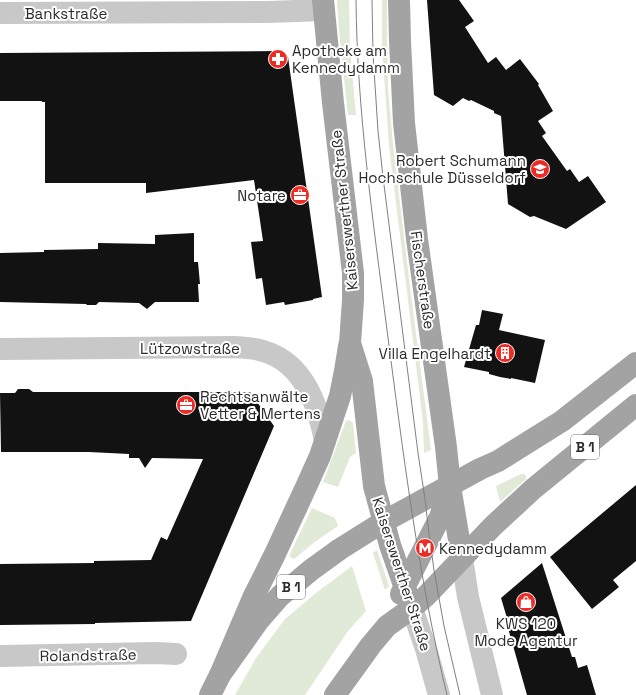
<svg xmlns="http://www.w3.org/2000/svg" width="636" height="695" font-family="'Space Grotesk',sans-serif">
<style>
.green{fill:#e0ead7}
.building{fill:#121212}
.lines{fill:none;stroke-linecap:round;stroke-linejoin:round}
.minor{stroke:#c8c8c8;stroke-width:22}
.major{stroke:#a3a3a3;stroke-width:22}
.tram{stroke:#808080;stroke-width:1}
.labels{text-anchor:middle;dominant-baseline:central;stroke-width:4;stroke-linejoin:round;paint-order:stroke}
.shield{fill:#fff;stroke:#6b6b6b;stroke-width:1}
.shield-label{font-size:14px;font-weight:bold;fill:#2b2b2b}
.street-label{font-size:15px;fill:#2b2b2b;stroke:#fff}
.poi-label{font-size:15px;fill:#2b2b2b;stroke:#fff;text-anchor:start}
</style>
<rect width="100%" height="100%" fill="#fff"/>
<g class="green">
<path d="M337 0H349L350 50 356 115H348L339 31Z"/>
<path d="M382 0H387V31L388 88 393 144 409 279 431 450 424 453 423 422 389 146 382 46Z"/>
<path d="M349 420 353 423 356 453 350 457 338 487 323 482 346 421Z"/>
<path d="M521 474H524L526 476V479L500 502 496 486Z"/>
<path d="M312 508 335 518 338 526 316 541 294 559 289 556Z"/>
<path d="M377 550 389 586 385 590 373 553Z"/>
<path d="M352 566 366 611 348 631 305 695H235L256 658 285 619 316 593Z"/>
</g>
<g class="building">
<path d="M427 0H459L474 21 465 27 488 63 496 57 506 70 520 59 539 84 538 85 553 111 538 121 546 133 542 136 567 171 570 169 579 182 588 176 606 202 566 229 534 216 530 217 508 204 501 116 494 113V111L471 100 469 101 463 98 453 106 434 95Z"/>
<path d="M280 51 288 57 322 297 313 299V300L285 305 284 302 266 305 262 278 256 279 251 242 263 241 254 180 146 193V183H45V102H42V101H0V53Z"/>
<path d="M194 233V262H198L200 284H198L199 302H155L147 309 139 303 99 302 96 305H87L86 304 0 302V253L44 252V250L98 249V243L155 244V235Z"/>
<path d="M482 310 503 314 499 330 545 340 535 383 511 378V379L500 377 489 374V372L464 367 476 325H479Z"/>
<path d="M18 389H29L33 392H250L274 426 191 621 95 623V624L0 625V564L94 563V561L151 560 161 537 167 540 203 459 152 458 145 468 139 458H129V454L89 452H1L0 393H15Z"/>
<path d="M636 485V561L613 580 619 587 592 609 550 557Z"/>
<path d="M542 563 572 657H575L578 668 587 665 596 695H527L508 628H510L501 598Z"/>
</g>
<g class="lines">
<g class="minor">
<path d="M0 13 268 12 324 10"/>
<path d="M0 349 235 347C245 348 254 348 263 351 303 362 318 404 325 441"/>
<path d="M462 558 468 597 492 695"/>
<path d="M412 608 426 649 439 695"/>
<path d="M0 656 156 653 176 654"/>
</g>
<g class="major">
<path d="M323 0 333 103 353 273V300L350 343 362 381 374 486 390 545 412 608"/>
<path d="M399 0 400 41 404 123 417 239 446 447 450 486 462 558"/>
<path d="M401 594 440 517 449 489"/>
<path d="M220 675 259 620 280 596 311 570 340 549 383 522 480 469 498 461 562 421 636 363"/>
<path d="M210 695 220 675 253 598 275 554 306 487 320 456 340 396 345 371 349 346"/>
<path d="M335 695 371 645 387 626 412 608 426 596 493 526 533 489 636 405"/>
</g>
<g class="tram">
<path d="M356 0C357 111 373 220 387 330 403 452 418 575 447 695"/>
<path d="M372 0 373 54 378 131 383 177 418 453 425 499 429 534 434 570 444 626 460 695"/>
</g>
</g>
<defs>
<symbol id="pharmacy-disc" viewBox="-11 -11 22 22"><circle r="9.5" fill="#ed2a23" stroke="#fff"/><path d="M-2-6h4v4h4v4h-4v4h-4v-4h-4v-4h4Z" fill="#fff"/></symbol>
<symbol id="university-disc" viewBox="-11 -11 22 22"><circle r="9.5" fill="#ed2a23" stroke="#fff"/><path d="M0-5L7-2L0 1L-7-2ZM-4 1L0 2.5L4 1V4Q0 6-4 4Z" fill="#fff"/></symbol>
<symbol id="office-disc" viewBox="-11 -11 22 22"><circle r="9.5" fill="#ed2a23" stroke="#fff"/><path d="M-6-3h4V-5.5h4V-3h4V5H-6ZM-1-4.5V-3h2v-1.5ZM-6 0V1H6V0Z" fill="#fff"/></symbol>
<symbol id="building-disc" viewBox="-11 -11 22 22"><circle r="9.5" fill="#ed2a23" stroke="#fff"/><path d="M-4-6H4V6H1V3H-1V6H-4ZM-2.5-4.3h1.7v1.8h-1.7ZM.8-4.3h1.7v1.8H.8ZM-2.5-1h1.7V.8h-1.7ZM.8-1h1.7V.8H.8Z" fill="#fff"/></symbol>
<symbol id="metro-disc" viewBox="-11 -11 22 22"><circle r="9.5" fill="#ed2a23" stroke="#fff"/><path d="M-5.5 5V-5H-3L0 0L3-5H5.5V5H3V-.5L0 4L-3-.5V5Z" fill="#fff"/></symbol>
<symbol id="shop-disc" viewBox="-11 -11 22 22"><circle r="9.5" fill="#ed2a23" stroke="#fff"/><path d="M-5-2.5h2.3a2.7 3.5 0 0 1 5.4 0H5L5.5 6h-11ZM-1.5-2.5h3a1.5 2.3 0 0 0-3 0Z" fill="#fff"/></symbol>
</defs>
<g fill-rule="evenodd">
<use href="#pharmacy-disc" x="267" y="48" width="22" height="22"/>
<use href="#university-disc" x="529" y="158" width="22" height="22"/>
<use href="#office-disc" x="289" y="184" width="22" height="22"/>
<use href="#building-disc" x="494" y="342" width="22" height="22"/>
<use href="#office-disc" x="175" y="394" width="22" height="22"/>
<use href="#metro-disc" x="414" y="537" width="22" height="22"/>
<use href="#shop-disc" x="515" y="591" width="22" height="22"/>
</g>
<g class="labels">
<g class="shield">
<rect x="571" y="435" width="28" height="24" rx="3"/>
<rect x="277" y="575" width="28" height="24" rx="3"/>
</g>
<g class="shield-label">
<text x="585" y="447">B 1</text>
<text x="291" y="587">B 1</text>
</g>
<g class="street-label">
<text x="66" y="13">Bankstraße</text>
<text transform="translate(344 210) rotate(-96)">Kaiserswerther Straße</text>
<text transform="translate(423 280) rotate(82)">Fischerstraße</text>
<text x="190" y="348">Lützowstraße</text>
<text transform="translate(402 574) rotate(72)">Kaiserswerther Straße</text>
<text transform="translate(88 655) rotate(-1)">Rolandstraße</text>
</g>
<g class="poi-label">
<text x="292" y="50">Apotheke am<tspan x="292" dy="17">Kennedydamm</tspan></text>
<text x="526" y="160" text-anchor="end">Robert Schumann<tspan x="526" dy="17">Hochschule Düsseldorf</tspan></text>
<text x="286" y="195" text-anchor="end">Notare</text>
<text x="491" y="353" text-anchor="end">Villa Engelhardt</text>
<text x="200" y="396">Rechtsanwälte<tspan x="200" dy="17">Vetter &amp; Mertens</tspan></text>
<text x="439" y="548">Kennedydamm</text>
<text x="526" y="623" text-anchor="middle">KWS 120<tspan x="526" dy="17">Mode Agentur</tspan></text>
</g>
</g>
</svg>
